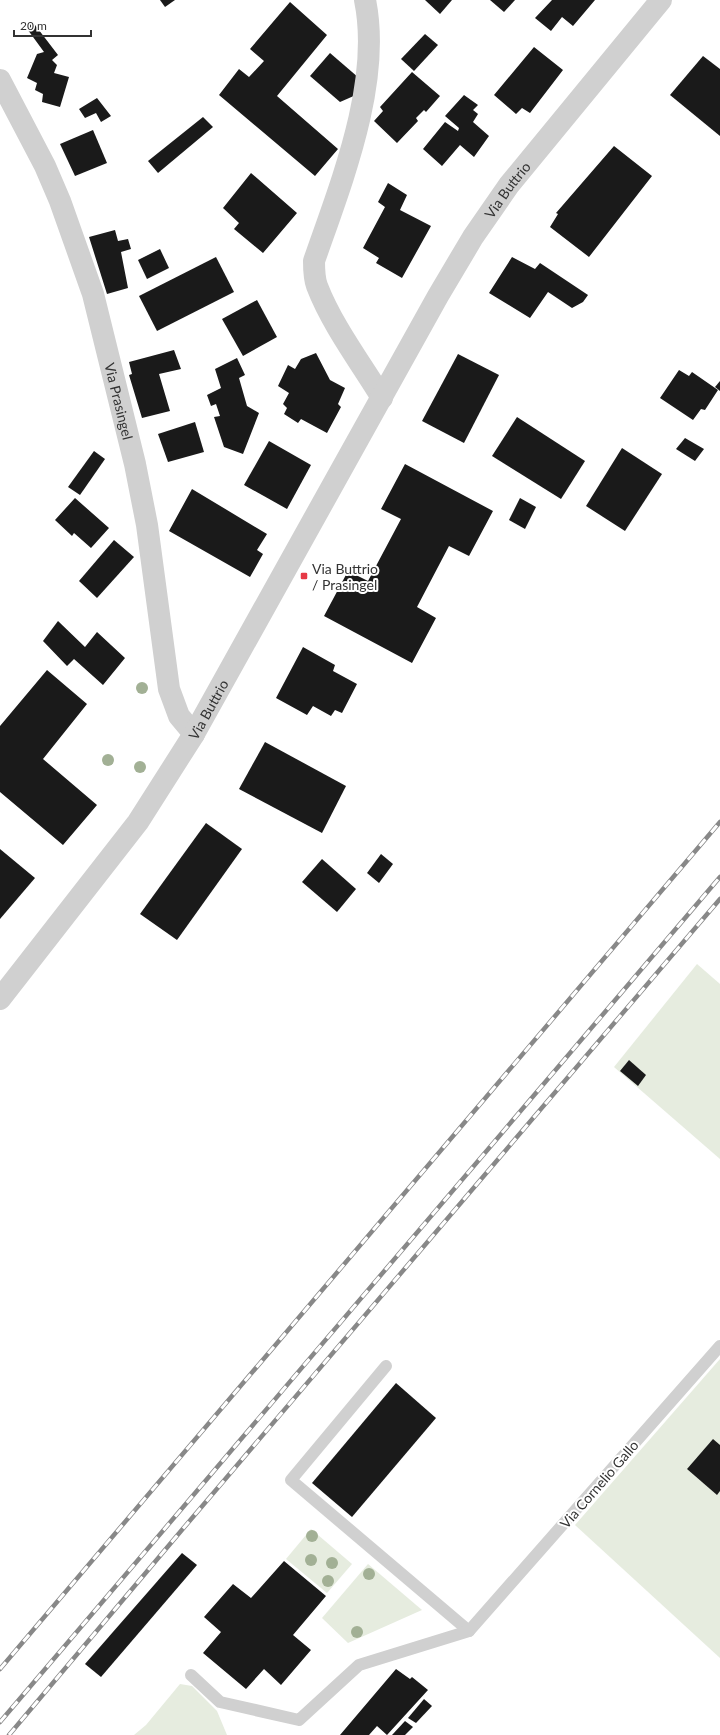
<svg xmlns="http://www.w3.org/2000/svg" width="720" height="1735" font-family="Lato,sans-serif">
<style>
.green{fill:#e6ecdf}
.building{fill:#1a1a1a}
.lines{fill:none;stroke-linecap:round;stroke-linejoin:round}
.service{stroke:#d0d0d0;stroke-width:12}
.minor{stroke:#d0d0d0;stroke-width:22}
.tertiary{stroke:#d0d0d0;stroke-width:22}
.rail-casing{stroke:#888;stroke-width:4.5}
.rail{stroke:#fff;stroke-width:3;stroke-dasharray:9;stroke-linecap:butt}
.tree{fill:#a2b095}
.poi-dot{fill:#e63946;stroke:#fff;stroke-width:1.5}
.labels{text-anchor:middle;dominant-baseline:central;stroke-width:4;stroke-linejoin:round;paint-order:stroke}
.street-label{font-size:14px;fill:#333;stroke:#fff}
.poi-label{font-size:14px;fill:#333;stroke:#fff;text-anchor:start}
</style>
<rect width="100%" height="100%" fill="#fff"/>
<g class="green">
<path d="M697 964 720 984V1159L614 1067Z"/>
<path d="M720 1359V1658L575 1525Z"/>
<path d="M311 1529 352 1564 327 1593 286 1559Z"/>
<path d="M368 1564 422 1610 348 1643 322 1618Z"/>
<path d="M180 1684 192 1686 217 1711 227 1735H134L146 1725Z"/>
</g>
<g class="building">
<path d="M160 0H175L165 7Z"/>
<path d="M425 0H452L440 14Z"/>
<path d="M490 0H515L504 12Z"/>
<path d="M552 0H595L573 26 562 17 551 31 535 18Z"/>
<path d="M290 2 327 35 277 96 338 149 315 176 219 95 239 69 249 77 264 61 250 49Z"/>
<path d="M32 21 58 55 52 60 57 65 54 73 69 77 60 107 42 102 43 94 35 90 37 83 27 78 37 54 44 52 25 26Z"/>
<path d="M425 34 438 45 414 71 401 59Z"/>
<path d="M534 47 563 70 530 113 522 108 516 114 494 95Z"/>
<path d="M330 53 359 78 356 95 340 102 310 76Z"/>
<path d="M703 56 720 69V136L670 95Z"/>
<path d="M412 72 440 96 426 112 424 110 416 118 418 121 397 143 374 121 383 111 380 107Z"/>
<path d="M464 95 478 105 473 110 478 114 473 122 489 136 474 157 460 145 442 166 423 149 445 122 458 131 459 128 445 116Z"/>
<path d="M97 98 111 116 101 122 96 113 85 118 79 109Z"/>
<path d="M203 117 213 127 158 173 148 161Z"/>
<path d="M93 130 107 163 75 176 60 144Z"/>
<path d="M614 146 652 176 589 257 550 227 558 214 556 213Z"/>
<path d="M251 173 297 213 263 253 234 229 239 223 223 208Z"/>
<path d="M388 183 407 195 400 210 431 226 402 278 376 263 379 258 363 248 385 207 378 202Z"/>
<path d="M115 230 118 241 128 239 131 249 121 252 128 288 107 294 89 237Z"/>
<path d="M160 249 169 268 147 279 138 260Z"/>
<path d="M216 257 234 292 157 331 139 296Z"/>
<path d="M512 257 535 269 540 263 588 295 583 302 572 308 548 292 530 318 489 293Z"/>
<path d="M257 300 277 337 243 356 222 319Z"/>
<path d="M174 350 181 369 159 374 170 411 142 418 129 375 132 374 129 362Z"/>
<path d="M316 353 330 380 345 388 338 404 341 407 327 433 301 419 298 423 284 414 287 408 283 404 289 393 278 386 288 365 295 369 301 359Z"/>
<path d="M458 354 499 375 464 443 422 421Z"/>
<path d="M237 358 245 375 239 378 247 406 259 413 243 454 224 447 214 417 220 416 216 404 211 406 207 395 221 388 215 369Z"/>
<path d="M679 370 689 376 692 372 718 390 705 410 701 409 693 420 660 398Z"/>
<path d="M720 381V391L715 387Z"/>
<path d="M517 417 585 461 561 499 492 456Z"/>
<path d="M195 422 204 452 168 462 158 434Z"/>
<path d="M685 438 704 449 695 461 676 449Z"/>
<path d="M269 441 311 465 287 509 244 485Z"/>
<path d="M622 448 662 474 625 531 586 506Z"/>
<path d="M94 451 105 459 80 495 68 487Z"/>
<path d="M405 464 493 511 469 556 449 546 417 607 436 618 412 663 324 616 348 571 368 581 401 519 381 509Z"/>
<path d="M192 489 267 534 257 550 263 554 250 577 169 531Z"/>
<path d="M75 498 109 528 91 548 74 533 72 536 55 520Z"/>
<path d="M520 498 536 507 525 529 509 520Z"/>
<path d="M114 540 134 557 97 598 79 581Z"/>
<path d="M58 621 85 647 97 632 125 658 103 685 74 659 67 666 43 641Z"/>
<path d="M303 647 335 665 333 671 357 684 342 713 335 710 331 716 313 706 307 715 276 698Z"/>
<path d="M47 670 87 704 43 759 97 805 63 845 0 792V726Z"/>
<path d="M265 742 346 786 322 833 239 789Z"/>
<path d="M206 823 242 849 177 940 140 914Z"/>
<path d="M0 849 35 878 0 919Z"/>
<path d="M381 854 393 864 379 883 367 873Z"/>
<path d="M322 859 356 889 337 912 302 882Z"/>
<path d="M629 1060 646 1075 638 1086 620 1071Z"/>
<path d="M396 1383 436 1418 352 1517 312 1483Z"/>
<path d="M713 1439 720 1445V1491L717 1495 687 1469Z"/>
<path d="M182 1553 197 1565 101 1677 85 1664Z"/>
<path d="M284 1561 326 1596 293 1635 311 1650 281 1685 264 1669 246 1689 203 1653 221 1632 204 1617 233 1584 251 1598Z"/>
<path d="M396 1669 410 1679 412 1677 428 1690 387 1735 377 1726 369 1735H340Z"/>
<path d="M424 1699 432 1706 416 1723 408 1718Z"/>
<path d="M405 1721 413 1727 405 1735H392Z"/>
</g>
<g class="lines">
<g class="service">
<path d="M386 1366 291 1480 469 1631"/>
<path d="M191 1675 220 1702 299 1720 359 1665 469 1631 720 1346"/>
</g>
<g class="minor">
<path d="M365 0C382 83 341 183 314 261 314 269 314 278 317 286 332 325 360 362 382 398"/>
<path id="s1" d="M0 80 45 166 60 201 93 294 135 464 147 525 169 689 179 716 194 734"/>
</g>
<path class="tertiary" id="s2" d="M0 999 138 822 194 734 438 296 473 237 509 185 661 0"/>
<defs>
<g id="rail">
<path d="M0 1669 720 822"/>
<path d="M0 1722 720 877"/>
<path d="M9 1735 181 1531 720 899"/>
</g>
</defs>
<use href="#rail" class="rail-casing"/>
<use href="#rail" class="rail"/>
</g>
<g class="tree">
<circle cx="142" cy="688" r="6"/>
<circle cx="108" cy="760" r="6"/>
<circle cx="140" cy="767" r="6"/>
<circle cx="312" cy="1536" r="6"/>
<circle cx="311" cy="1560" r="6"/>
<circle cx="332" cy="1563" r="6"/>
<circle cx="369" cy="1574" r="6"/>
<circle cx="328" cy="1581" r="6"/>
<circle cx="357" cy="1632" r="6"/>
</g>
<rect class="poi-dot" x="300" y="572" width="8" height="8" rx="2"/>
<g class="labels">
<g class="street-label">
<text stroke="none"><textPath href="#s2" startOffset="957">Via Buttrio</textPath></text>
<text stroke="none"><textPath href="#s1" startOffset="344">Via Prasingel</textPath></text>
<text stroke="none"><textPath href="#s2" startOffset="357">Via Buttrio</textPath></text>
<text transform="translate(599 1484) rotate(-49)">Via Cornelio Gallo</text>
</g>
<g class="poi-label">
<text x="312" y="568">Via Buttrio<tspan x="312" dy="16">/ Prasingel</tspan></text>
</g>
</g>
<path d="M14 30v6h77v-6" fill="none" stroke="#333333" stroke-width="2"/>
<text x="20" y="30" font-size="12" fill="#333333" stroke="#ffffff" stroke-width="3" paint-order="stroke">20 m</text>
</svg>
